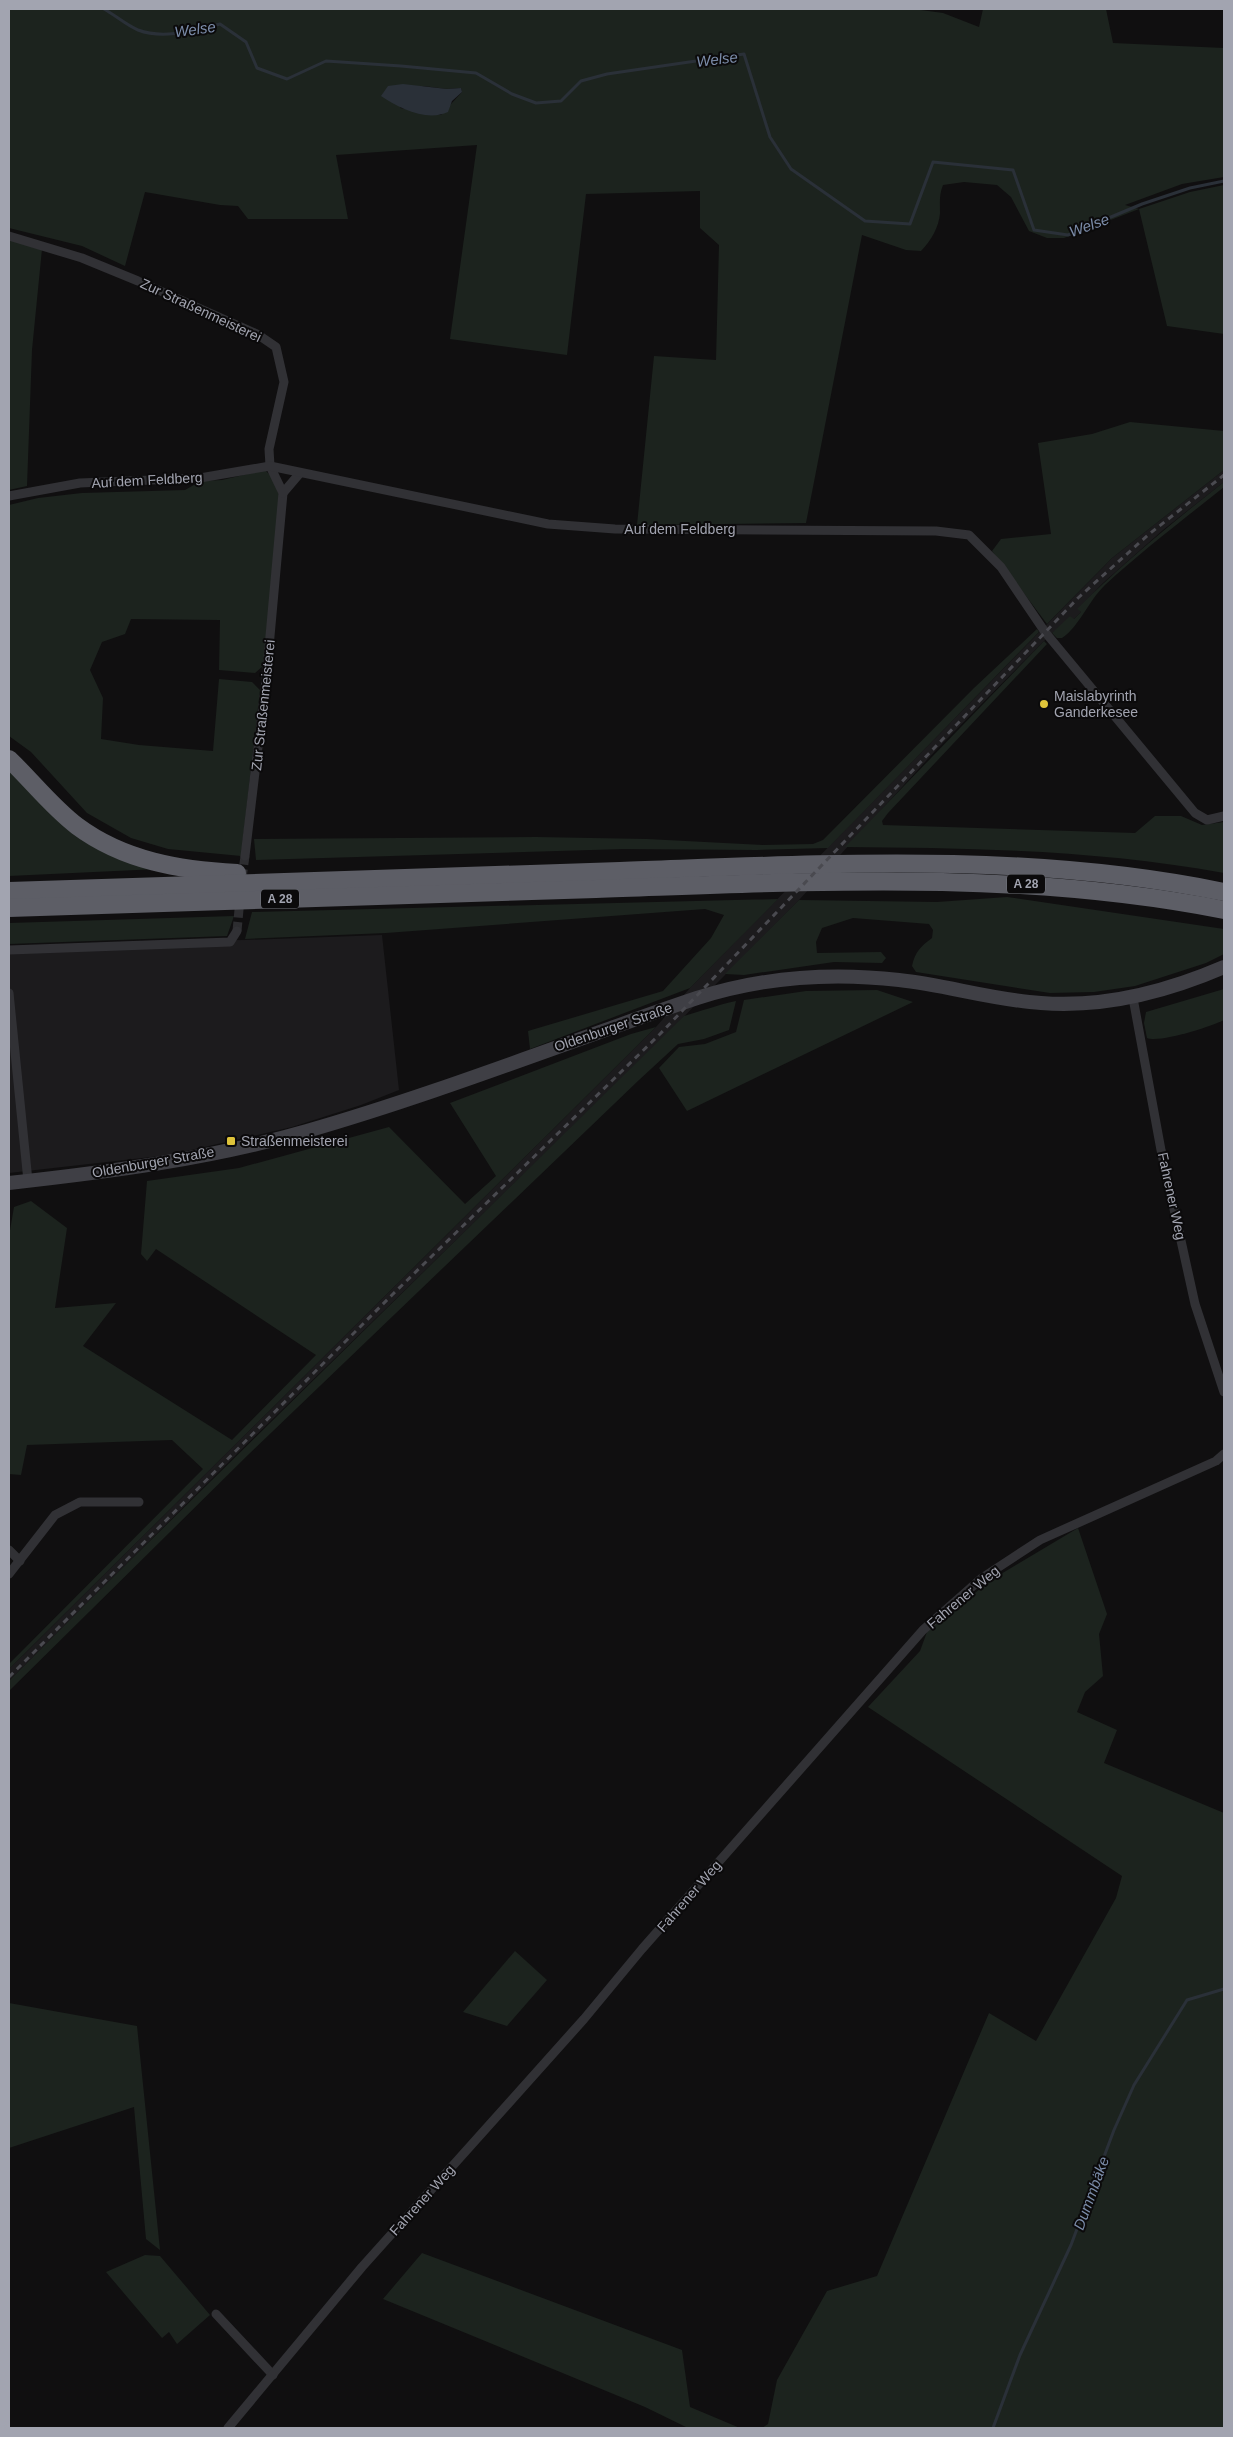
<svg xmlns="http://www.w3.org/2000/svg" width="1233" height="2437" font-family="Arial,sans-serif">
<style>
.built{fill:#1c1b1d}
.green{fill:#1c231e;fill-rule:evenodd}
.water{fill:#2a3038}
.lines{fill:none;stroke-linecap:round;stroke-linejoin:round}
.stream{stroke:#2a3038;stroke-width:3}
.street-tunnel{stroke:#2d2d30;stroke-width:9;stroke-dasharray:9 4.5;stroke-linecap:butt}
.street{stroke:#313135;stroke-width:9}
.secondary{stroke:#3f3f45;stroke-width:14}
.highway{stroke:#5d5e66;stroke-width:18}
.rail{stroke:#4a4a50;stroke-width:3;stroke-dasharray:6 5;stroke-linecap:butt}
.poi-dot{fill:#dec33a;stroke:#0b0a0b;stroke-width:2}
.labels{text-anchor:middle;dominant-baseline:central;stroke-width:4;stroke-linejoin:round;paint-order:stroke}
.shield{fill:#0b0a0b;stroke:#75767e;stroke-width:1}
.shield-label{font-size:12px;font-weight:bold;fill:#a2a4b0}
.street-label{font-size:14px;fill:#a2a4b0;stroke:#0b0a0b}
.poi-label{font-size:14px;fill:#a2a4b0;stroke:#0b0a0b;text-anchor:start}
.water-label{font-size:15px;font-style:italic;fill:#7b8ca9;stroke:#0b0a0b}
</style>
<rect width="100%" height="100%" fill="#100f10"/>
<g class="built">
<path d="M1224 470V482L1163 530 1103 583 1078 609 1081 612 1074 619 1052 633 936 750 799 900 648 1053 242 1449 9 1681V1669L656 1027 690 988 1112 558Z"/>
<path d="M382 935 399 1090 361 1105 292 1127 169 1155 9 1173V947L140 941 245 940Z"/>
</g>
<g class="green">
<path d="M9 9H913L943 13 979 27 983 9H1106L1113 43 1224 48V177L1182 184 1125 205 1139 209 1190 192 1224 185V334L1167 326 1139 209 1064 238H1047L1029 231 1011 197 997 185 964 182 943 185C939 195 940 202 940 213 939 227 931 241 921 251L906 250 862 235 806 523 637 525 654 356 716 360 719 245 700 228V191L586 194 567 355 450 339 477 145 336 155 348 219H248L238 206 220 205 145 192 125 266 82 246 9 228ZM423 86 447 89 461 88 462 92 441 115 400 108Z"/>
<path d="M9 240 42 249 32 350 27 486 9 490Z"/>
<path d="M1130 422 1224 431V470L1112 558 1047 624 992 551 1001 539 1051 534 1038 443 1092 434Z"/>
<path d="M265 470 273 478 280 498 263 666 255 673 219 670 220 620 131 619 125 634 102 642 90 670 103 698 101 739 139 745 213 751 219 679 252 682 260 690 241 856 168 849 131 838 87 813 31 752 9 736V505L38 498 82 493 185 490 201 481 222 480Z"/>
<path d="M1224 482V487C1184 519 1143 550 1105 585 1089 600 1079 627 1062 638H1057L1052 633 1070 616 1074 619 1081 612 1077 609C1123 563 1173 522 1224 482Z"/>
<path d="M1037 629 1039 632 828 848 757 850 624 849 256 860 254 839 536 837 647 839 763 845 813 844 823 840 974 688Z"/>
<path d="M1044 641 1047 644 888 813 882 821 883 825 1135 833 1155 816H1181L1202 825 1224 822V873C1099 850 972 848 845 847Z"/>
<path d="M9 765 35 794 158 869 9 876Z"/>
<path d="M1007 897 1224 929V954L1206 963 1135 986 1094 992 1050 993 916 972 912 966C915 952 921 946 932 938L933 930 929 924 853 918 822 928 816 942 817 953 881 952 886 958 882 963 834 962 744 975 725 974 799 900 937 902Z"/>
<path d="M778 899 690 988 530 1049 528 1031 663 991 711 938 724 915 705 909 386 933 245 939 252 912Z"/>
<path d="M234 916 227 936 9 944V923Z"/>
<path d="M1224 989V1020C1210 1027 1160 1043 1147 1038L1144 1023 1146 1012Z"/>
<path d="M877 990 913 1002 687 1111 659 1068 679 1047 705 1044 736 1032 744 1000 806 991Z"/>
<path d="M736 1001 729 1030 704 1039 678 1044 639 1080 249 1454 9 1691V1681L94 1596 684 1016C702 1011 717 1005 736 1001Z"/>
<path d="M656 1027 9 1669V1664L203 1469 172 1440 27 1445 21 1475 9 1474V1236L14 1207 31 1201 67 1228 55 1308 116 1303 83 1346 232 1440 316 1355 156 1249 147 1261 141 1254 147 1181 239 1168 389 1127 465 1204 496 1176 450 1103 631 1034Z"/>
<path d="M1078 1528 1107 1614 1099 1634 1103 1676 1085 1692 1077 1712 1117 1730 1104 1763 1224 1813V2428H762L768 2424 777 2380 827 2291 877 2276 989 2013 1036 2041 1116 1898 1122 1876 868 1707 920 1651 927 1632 991 1580Z"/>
<path d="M515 1951 547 1980 507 2026 463 2012Z"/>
<path d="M9 2003 137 2026 160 2250 146 2239 134 2107 9 2148Z"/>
<path d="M422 2253 682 2350 690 2407 740 2428H688L645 2407 383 2299Z"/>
<path d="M145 2255 160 2256 210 2315 177 2344 169 2332 162 2338 106 2272Z"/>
</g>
<path class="water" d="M403 84 447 89 461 88 462 92 452 101 448 112C427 122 399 108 381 96L388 86Z"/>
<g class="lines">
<g class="stream">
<path d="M104 9C115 15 126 25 138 30 164 40 195 30 220 24L246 42 257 68 287 79 326 61 401 66 476 73 512 94 536 103 561 101 581 81 607 74 744 54 770 137 791 169 865 221 910 224 933 162 1013 170 1034 230 1068 235 1142 204 1190 188 1224 181"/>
<path d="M993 2428 1020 2355 1071 2245 1114 2130 1134 2085 1187 2000 1224 1989"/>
</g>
<g class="street-tunnel">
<path d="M242 878 245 856"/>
<path d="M237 931 240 899"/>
</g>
<g class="street">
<path d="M9 236 82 258 138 281 257 334 276 347 284 382 269 449 270 466 283 493 266 680 245 856"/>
<path d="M283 493 300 473"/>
<path d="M9 496 80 483 200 478 270 466 548 524 615 529 936 531 969 535 1001 567 1045 632 1195 813 1207 820 1224 816"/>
<path d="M9 950 230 942 237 931"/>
<path d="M9 993 28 1181"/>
<path d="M1133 998 1161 1150 1195 1304 1224 1392"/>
<path d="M9 1550 20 1561"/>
<path d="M9 1574 55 1515 80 1502H139"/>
<path d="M216 2314 273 2375"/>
<path d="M228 2428 362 2267 584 2019 642 1949 923 1630 982 1578 1040 1540 1216 1461 1224 1454"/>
</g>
<path class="secondary" d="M9 1183C108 1172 210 1159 307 1131 439 1093 567 1042 697 998 763 977 830 972 899 980 946 985 993 1000 1041 1003 1105 1008 1166 992 1224 967"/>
<g class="highway">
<path d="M9 759C32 781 52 807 77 826 124 861 180 870 237 873"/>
<path d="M9 891C213 884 417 878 620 871 822 864 1025 851 1224 892"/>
<path d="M9 908C204 901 400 896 596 889 806 882 1017 869 1224 910"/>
</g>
<path class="rail" d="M9 1677 392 1295 660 1034 1078 598 1148 535 1224 475"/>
</g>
<g class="poi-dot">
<circle cx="1044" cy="704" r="5"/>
<rect x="226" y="1136" width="10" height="10" rx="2.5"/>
</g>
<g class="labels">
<g class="shield">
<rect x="1007" y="874.5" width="38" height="19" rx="4"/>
<rect x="261" y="889.5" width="38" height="19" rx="4"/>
</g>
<g class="shield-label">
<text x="1026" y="884">A 28</text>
<text x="280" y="899">A 28</text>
</g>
<g class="street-label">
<text transform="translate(201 310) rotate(25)">Zur Straßenmeisterei</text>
<text transform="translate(147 480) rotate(-3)">Auf dem Feldberg</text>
<text x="680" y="529">Auf dem Feldberg</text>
<text transform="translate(263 705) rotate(-84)">Zur Straßenmeisterei</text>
<text transform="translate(613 1027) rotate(-19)">Oldenburger Straße</text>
<text transform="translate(153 1162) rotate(-10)">Oldenburger Straße</text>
<text transform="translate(1172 1196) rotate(78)">Fahrener Weg</text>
<text transform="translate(963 1597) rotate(-40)">Fahrener Weg</text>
<text transform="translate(689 1896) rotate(-49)">Fahrener Weg</text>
<text transform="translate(422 2200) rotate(-48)">Fahrener Weg</text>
</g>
<g class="poi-label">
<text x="1054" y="696">Maislabyrinth<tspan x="1054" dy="16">Ganderkesee</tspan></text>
<text x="241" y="1141">Straßenmeisterei</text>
</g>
<g class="water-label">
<text transform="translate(195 29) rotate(-8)">Welse</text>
<text transform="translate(717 59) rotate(-7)">Welse</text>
<text transform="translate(1089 225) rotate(-20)">Welse</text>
<text transform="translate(1091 2193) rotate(-70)">Dummbäke</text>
</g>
</g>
<rect width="1233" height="2437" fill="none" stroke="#a2a4b0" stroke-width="20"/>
</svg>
